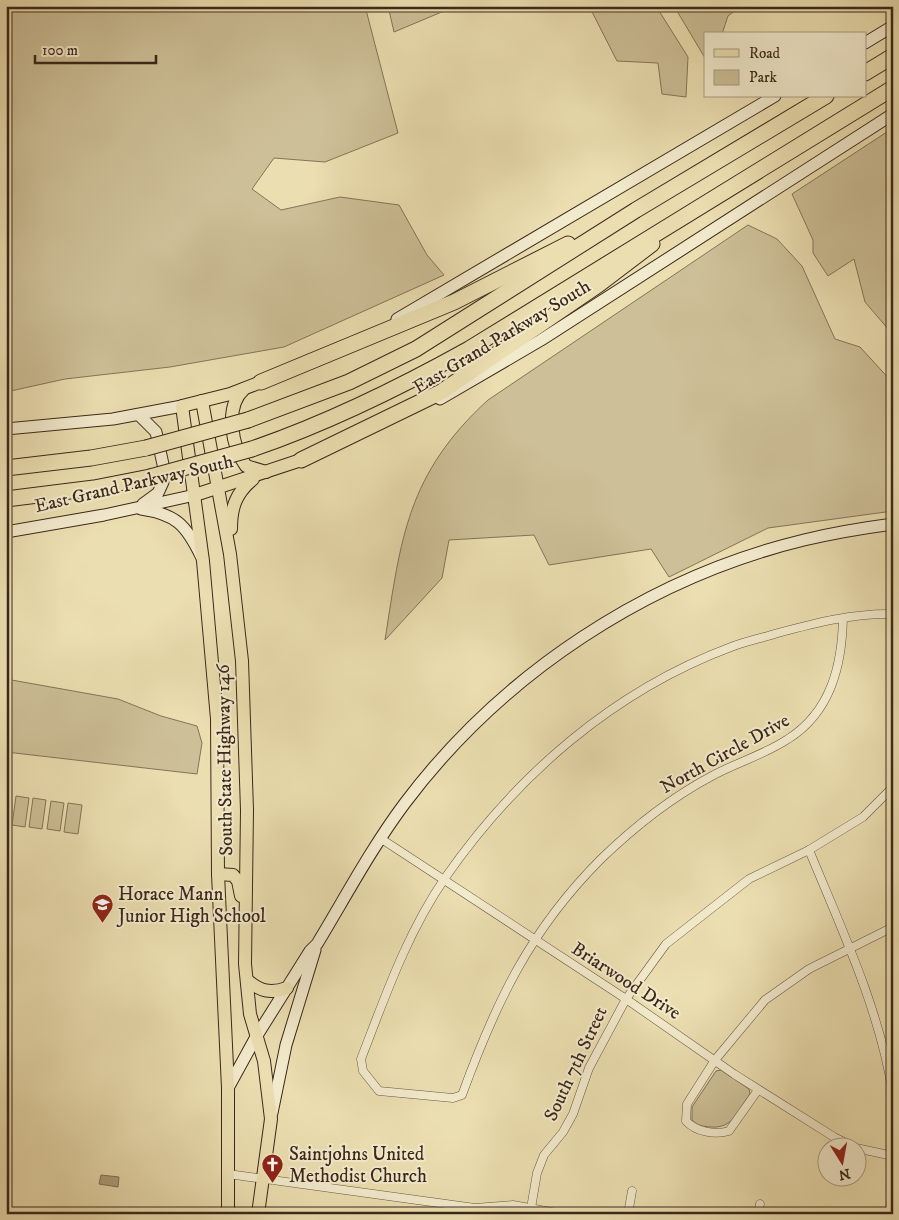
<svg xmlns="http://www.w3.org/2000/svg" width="899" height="1220" font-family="'IM FELL DW Pica',serif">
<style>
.green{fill:#cdbf97;stroke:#847459}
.water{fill:#afa07d;stroke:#817056}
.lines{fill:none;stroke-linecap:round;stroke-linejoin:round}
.street-casing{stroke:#675640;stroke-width:9}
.secondary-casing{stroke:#3b281b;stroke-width:13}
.primary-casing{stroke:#3b281b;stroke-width:14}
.highway-casing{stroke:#3b281b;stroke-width:17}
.street{stroke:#f2eacc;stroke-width:8}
.secondary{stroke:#f2eacc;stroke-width:11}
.primary{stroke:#ebdeb0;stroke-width:12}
.highway{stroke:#ebdeb0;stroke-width:15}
.highway-bridge-casing{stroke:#3b281b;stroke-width:17;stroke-linecap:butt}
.highway-bridge{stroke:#ebdeb0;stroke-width:15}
.labels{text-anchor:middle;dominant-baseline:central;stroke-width:4;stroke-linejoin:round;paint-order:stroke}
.street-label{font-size:19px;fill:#3b281b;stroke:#f2eacc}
.poi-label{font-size:19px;fill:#3b281b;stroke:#f2eacc;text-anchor:start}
</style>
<rect width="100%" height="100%" fill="#ebdeb0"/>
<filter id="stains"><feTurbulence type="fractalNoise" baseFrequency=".004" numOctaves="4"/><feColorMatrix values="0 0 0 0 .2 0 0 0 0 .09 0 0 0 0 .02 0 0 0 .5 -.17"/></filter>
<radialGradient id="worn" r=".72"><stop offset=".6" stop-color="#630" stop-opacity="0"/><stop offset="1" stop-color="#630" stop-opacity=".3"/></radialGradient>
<g class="green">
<path d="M6 6H365L398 133 325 162 274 158 252 189 281 210 340 197 399 205 427 255 444 275 284 347 170 367 65 379 6 392Z"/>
<path d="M388 6H456L394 32Z"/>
<path d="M589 6H656L688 57 686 97 662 94 658 63 617 61Z"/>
<path d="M674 6H741L728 16 722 34H705V58Z"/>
<path d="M893 128V326L889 330 865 302 854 259 828 276 813 253V240L792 194Z"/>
<path d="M748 225 777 239 802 266 835 339 860 347 893 383V511L768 528 669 577 651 549 549 565 534 535 449 540 442 578 385 640C401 538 407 474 488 400Z"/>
<path d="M6 679 118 699 161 716 197 726 202 743 197 774 6 752Z"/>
<path d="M16 796 29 798 25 827 12 825Z"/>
<path d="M33 798 46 800 42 829 29 827Z"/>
<path d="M51 801 64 803 60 831 47 829Z"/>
<path d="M68 803 82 805 78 834 64 832Z"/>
<path d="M721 1070 749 1089 750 1094C737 1112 733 1129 710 1127 702 1126 698 1126 692 1120V1107L716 1071Z"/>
</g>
<path class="water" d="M101 1175 119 1177 118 1187 99 1184Z"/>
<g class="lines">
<defs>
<g id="street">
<path d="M843 618C842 665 831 712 788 739 764 755 735 763 710 777 671 798 633 828 601 859 530 930 496 1002 462 1095L453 1098 379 1091 363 1071 361 1059C385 997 407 933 445 878 516 776 613 691 731 647 746 641 762 638 778 633 815 623 854 613 893 614"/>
<path d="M380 838 626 999 734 1074 834 1137 856 1148"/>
<path d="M809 850C842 930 879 1008 893 1094"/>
<path d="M758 1090 729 1131C715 1135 696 1132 686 1121L687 1104 715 1060 765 1000 809 969 893 927"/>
<path d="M856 1148 893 1156"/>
<path d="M228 1174 475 1208 513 1205 562 1214"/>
<path d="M530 1214 537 1173 544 1155 563 1132 573 1114 589 1068 626 999 666 944 749 879 809 850 863 817 893 787"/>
<path d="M628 1214 632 1191"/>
<path d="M758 1214 760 1204"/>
<path d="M889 1214 893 1193"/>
</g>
<g id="secondary">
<path d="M865 43 893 26"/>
<path d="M397 319 775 96"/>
<path d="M440 399 541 340 893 114"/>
<path d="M139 415 156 432 164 469 163 482 158 493 143 504"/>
<path d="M6 429 113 419 182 406"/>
<path d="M141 509C176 514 186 525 201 556"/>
<path d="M6 532 104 515 195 495"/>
<path d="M228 1088 256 1037 310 951 317 944C346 896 372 847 405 803 502 674 647 578 804 540 833 533 863 528 893 524"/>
<path d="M272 1113 286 1045 315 950"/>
</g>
<g id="primary">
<path d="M244 389C224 407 232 447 246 466L266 472"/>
<path d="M202 401 230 554 242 661 247 810 245 964 250 1014 264 1061 271 1119 258 1214"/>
<path d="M195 495 301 460"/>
<path d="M231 529C231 507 236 493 253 479"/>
<path d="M218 874 233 875 238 881 241 896"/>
<path d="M247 980C260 991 270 994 287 988"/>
<path d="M228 1214V1088L218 874 217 719 203 561 182 406 230 394 261 382"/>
</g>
<g id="highway">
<path d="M865 73 893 56"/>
<path d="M261 382 454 302 568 244"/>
<path d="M248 420 349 382 416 349 636 210 826 96"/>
<path d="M252 449C328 423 399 388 469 349L893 88"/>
<path d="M301 460 441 392 598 285 652 244"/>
<path d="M6 468 91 458 146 448"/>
<path d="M6 499 94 488 150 477"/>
</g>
</defs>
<use href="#street" class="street-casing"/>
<use href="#secondary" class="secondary-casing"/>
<use href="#primary" class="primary-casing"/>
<use href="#highway" class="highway-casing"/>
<use href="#street" class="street"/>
<use href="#secondary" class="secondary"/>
<use href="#primary" class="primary"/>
<use href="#highway" class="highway"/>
<defs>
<g id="highway-bridge">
<path d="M146 448 248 420"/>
<path d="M150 477 252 449"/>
</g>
</defs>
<use href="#highway-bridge" class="highway-bridge-casing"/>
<use href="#highway-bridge" class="highway-bridge"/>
</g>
<defs>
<symbol id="school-pin" viewBox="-11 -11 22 30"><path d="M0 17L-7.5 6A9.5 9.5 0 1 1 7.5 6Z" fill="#8f2418" stroke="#f2eacc"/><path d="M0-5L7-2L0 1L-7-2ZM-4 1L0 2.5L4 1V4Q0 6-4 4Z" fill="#fff"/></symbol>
<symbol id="church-pin" viewBox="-11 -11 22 30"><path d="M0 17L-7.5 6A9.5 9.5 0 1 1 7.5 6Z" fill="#8f2418" stroke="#f2eacc"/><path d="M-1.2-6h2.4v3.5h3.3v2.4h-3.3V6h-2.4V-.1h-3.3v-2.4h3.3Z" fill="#fff"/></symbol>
</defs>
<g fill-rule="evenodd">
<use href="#school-pin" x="90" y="892" width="25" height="34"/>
<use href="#church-pin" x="260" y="1152" width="25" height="34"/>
</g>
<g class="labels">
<g class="street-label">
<text transform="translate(502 337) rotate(-31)">East Grand Parkway South</text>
<text transform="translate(134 484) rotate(-13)">East Grand Parkway South</text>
<text transform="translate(725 754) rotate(-29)">North Circle Drive</text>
<text transform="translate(225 760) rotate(-91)">South State Highway 146</text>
<text transform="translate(626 981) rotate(33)">Briarwood Drive</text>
<text transform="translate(576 1064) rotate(-65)">South 7th Street</text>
</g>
<g class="poi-label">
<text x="118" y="894">Horace Mann<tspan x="118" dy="22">Junior High School</tspan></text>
<text x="289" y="1154">Saintjohns United<tspan x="289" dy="22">Methodist Church</tspan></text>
</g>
</g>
<rect width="899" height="1220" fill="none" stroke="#ebdeb0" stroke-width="25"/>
<rect x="8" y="8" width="884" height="1205" fill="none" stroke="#3b281b" stroke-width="2.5"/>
<rect x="12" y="12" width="874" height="1195" fill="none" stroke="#3b281b"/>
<rect x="704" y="32" width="162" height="65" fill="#f2eacc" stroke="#a99c85"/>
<rect x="714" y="49" width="25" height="8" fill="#ebdeb0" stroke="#a99c85"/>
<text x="749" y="58" font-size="15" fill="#3b281b">Road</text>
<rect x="714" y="70" width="25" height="15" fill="#cdbf97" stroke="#a99c85"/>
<text x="749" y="82" font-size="15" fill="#3b281b">Park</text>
<g transform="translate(842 1162) rotate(169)"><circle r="24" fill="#f2eacc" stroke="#a99c85"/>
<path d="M0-4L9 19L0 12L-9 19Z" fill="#8f2418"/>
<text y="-8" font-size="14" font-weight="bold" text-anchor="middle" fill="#3b281b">N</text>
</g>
<path d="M35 55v8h121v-8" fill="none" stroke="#3b281b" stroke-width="2.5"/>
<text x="42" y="55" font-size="15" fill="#3b281b" stroke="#f2eacc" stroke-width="4" paint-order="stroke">100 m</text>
<rect width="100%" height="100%" filter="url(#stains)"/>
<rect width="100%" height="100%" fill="url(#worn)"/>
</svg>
